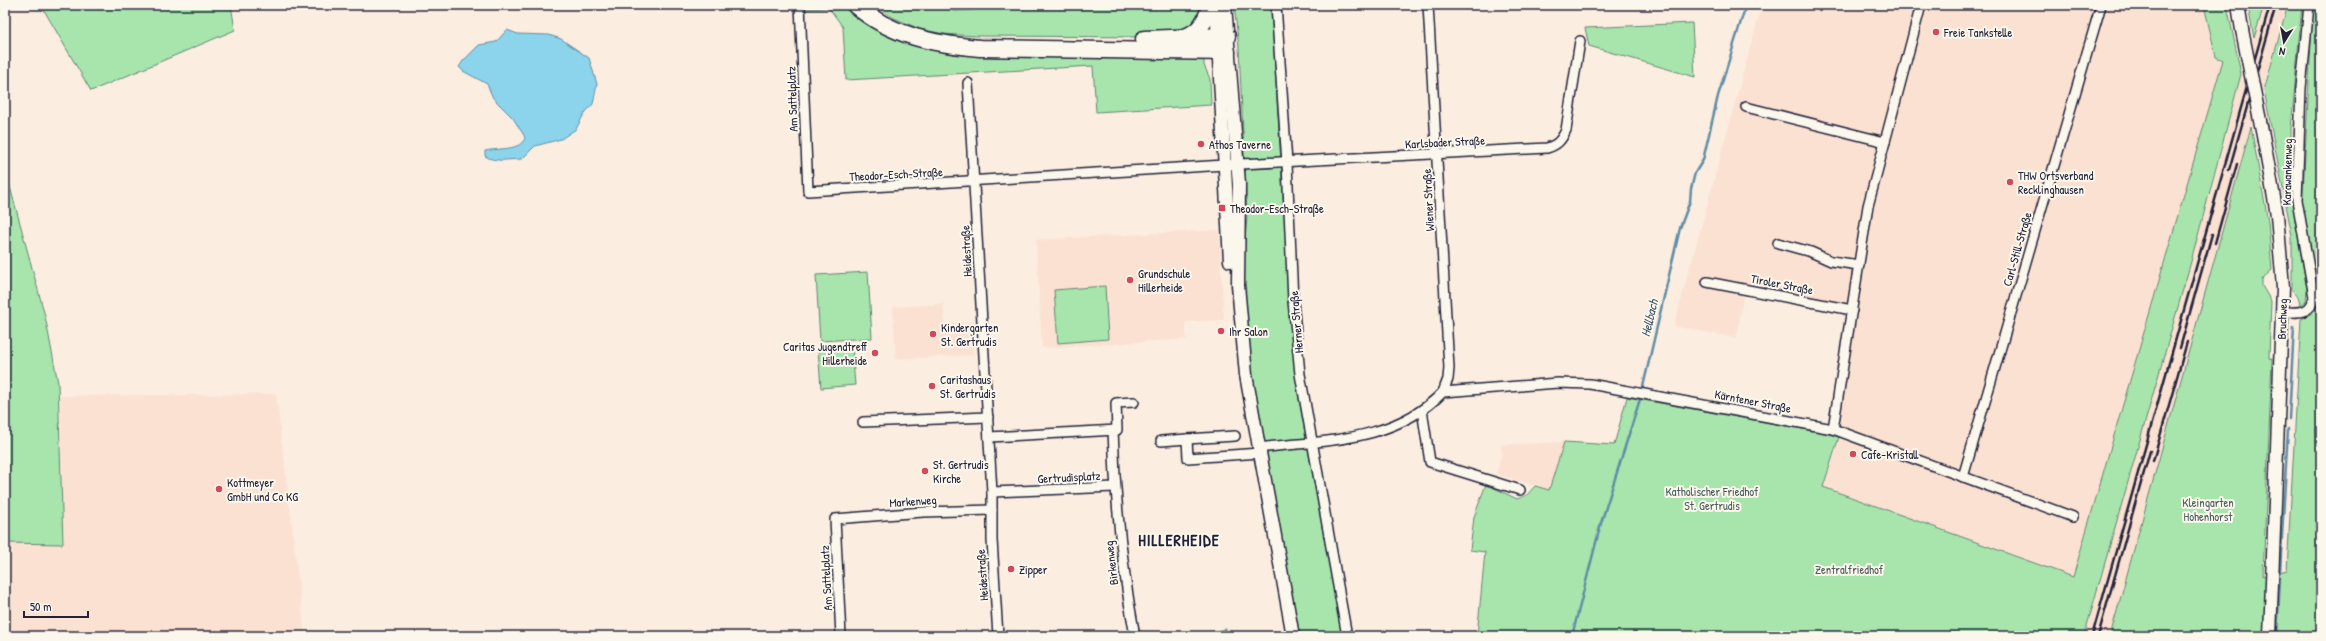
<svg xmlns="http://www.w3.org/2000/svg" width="2326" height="641" font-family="'Patrick Hand',sans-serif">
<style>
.built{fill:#fbe1d1}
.green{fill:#a7e5ac;stroke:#648474}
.water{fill:#8bd4ec;stroke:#618da5}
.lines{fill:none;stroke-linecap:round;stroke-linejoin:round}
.stream{stroke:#618da5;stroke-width:2.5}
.street-casing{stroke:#22223b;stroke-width:12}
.secondary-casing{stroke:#22223b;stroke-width:15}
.highway-casing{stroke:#22223b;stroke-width:19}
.street{stroke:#fbf7ec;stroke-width:9}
.secondary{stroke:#fbf7ec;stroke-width:12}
.highway{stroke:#fbf7ec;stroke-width:16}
.rail{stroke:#22223b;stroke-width:2.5}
.secondary-bridge-casing{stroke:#22223b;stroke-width:15;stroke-linecap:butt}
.secondary-bridge{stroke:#fbf7ec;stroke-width:12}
.poi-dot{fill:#d1495b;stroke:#fbf7ec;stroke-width:1.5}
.labels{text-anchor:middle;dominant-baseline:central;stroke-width:4;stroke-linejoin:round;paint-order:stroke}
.poi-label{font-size:12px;fill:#22223b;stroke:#fbf7ec;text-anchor:start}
.street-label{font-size:12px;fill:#22223b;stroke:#fbf7ec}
.park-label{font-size:12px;fill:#4a5c5d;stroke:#fbf7ec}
.water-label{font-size:13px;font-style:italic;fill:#425770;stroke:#fbf7ec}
.district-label{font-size:16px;font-weight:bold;letter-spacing:1px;fill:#22223b;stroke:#fbf7ec}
</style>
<rect width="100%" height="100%" fill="#fbede0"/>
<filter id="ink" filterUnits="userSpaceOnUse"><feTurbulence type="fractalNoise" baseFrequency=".025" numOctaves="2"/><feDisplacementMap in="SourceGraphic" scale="8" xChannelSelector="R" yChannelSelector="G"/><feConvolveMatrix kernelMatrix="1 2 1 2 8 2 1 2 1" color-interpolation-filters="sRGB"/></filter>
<g filter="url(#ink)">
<g class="built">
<path d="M1762 5H2204L2216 57 2223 60 2073 577 1823 487 1837 446 1841 426 1828 421 1847 313 1744 293 1736 338 1674 326Z"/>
<path d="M2264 5H2288L2251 127 2134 553 2110 636H2084L2223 148 2241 74Z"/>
<path d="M1219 230 1224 320 1186 322V339L1042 348 1036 240Z"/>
<path d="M943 304 945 324 971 322 973 355 896 359 893 307Z"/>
<path d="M276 394 305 636H5V543H63L60 396Z"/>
<path d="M1564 442 1549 490 1496 474 1502 454 1501 445Z"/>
</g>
<g class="green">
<path d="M41 5H231L235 30 91 91Z"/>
<path d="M804 5H847L856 13 902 39 1204 57V65L1210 79 1211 105 1096 112 1093 66 846 80 843 27 829 8 804 9Z"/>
<path d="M873 5 908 7 953 5V11L974 10V5H1201L1198 26 1153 37 977 36 944 34 920 29 894 18Z"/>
<path d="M1234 5H1271L1292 339 1298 393 1342 636H1297L1248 350 1242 273 1247 217 1239 48Z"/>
<path d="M2204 5H2227L2241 74 2192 258 2084 636H1477L1485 552 1470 550 1474 517 1486 484 1517 499 1527 495 1535 486 1549 490 1564 442 1614 445 1627 397 1824 433 1839 437 1823 487 2073 577 2223 60 2216 57Z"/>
<path d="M2248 5H2264L2254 38 2248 7Z"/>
<path d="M2288 5H2302L2291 129 2292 200 2307 289 2306 301 2301 305 2300 299 2292 290V236L2264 90Z"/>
<path d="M2313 5H2321V636H2110L2251 127 2268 221 2272 270 2262 279V286L2271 301 2269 358 2272 359 2263 576 2287 570 2301 319C2313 313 2317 306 2317 293L2302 210Z"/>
<path d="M1692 23 1695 77 1589 46 1585 28Z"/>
<path d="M5 168 45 316 58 383 63 544 5 543Z"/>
<path d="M868 272 872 338 820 341 816 275Z"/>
<path d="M1105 286 1108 339 1058 343 1054 290Z"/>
<path d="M852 347 855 385 821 388 818 349Z"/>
<path d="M1226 629 1227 636H1189Z"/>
</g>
<path class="water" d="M507 30 518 34 549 35 561 39 589 58 597 84 593 104 584 114 576 129 561 139 535 146 522 159C510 159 495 163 485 156V151C496 148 523 151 525 137L513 118 493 98 487 84 463 71 459 67 463 61 479 45 496 42Z"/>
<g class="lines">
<g class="stream">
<path d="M1642 391 1680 228 1690 201 1691 189 1695 173 1703 160 1718 96 1746 5"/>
<path d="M2289 419 2294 327"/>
<path d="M2280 572 2288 429"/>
<path d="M1572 636 1601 523 1641 396"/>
<path d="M2277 636 2280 579"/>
</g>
<defs>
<g id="street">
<path d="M800 5 808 191 1241 164 1547 148C1557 145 1561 141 1566 130L1580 41"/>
<path d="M1276 5 1287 163 1293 301 1300 374 1347 636"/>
<path d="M1428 5 1449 368 1448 379 1443 392"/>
<path d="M968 83 992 492V540L998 636"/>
<path d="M1746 107 1885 142"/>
<path d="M1778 243 1811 252 1831 261 1859 265"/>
<path d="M1707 282 1852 310"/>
<path d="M2283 312C2297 312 2311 315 2314 297L2297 200 2301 88 2309 5"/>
<path d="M1422 410 1430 462 1520 490"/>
<path d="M863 422 988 417"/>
<path d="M1833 429 1868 206 1921 5"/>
<path d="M1113 430C1115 500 1122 568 1135 636"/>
<path d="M989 437 1117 430 1116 403 1134 402"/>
<path d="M1187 439 1235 436"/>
<path d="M1161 441 1187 439 1188 458 1260 453"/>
<path d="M1259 448C1323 440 1394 443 1443 392L1558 383 1590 384 1833 429 2073 517"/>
<path d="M1963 477 2101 5"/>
<path d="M992 492 1115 487"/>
<path d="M841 636 835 519 923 512 992 510"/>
</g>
<g id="secondary">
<path d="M1216 5 1230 261"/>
<path d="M1225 5 1239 184 1238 285 1246 375 1293 636"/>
<path d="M2238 5 2242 30"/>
<path d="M2264 141 2277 215 2283 287 2270 636"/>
</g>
<g id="highway">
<path d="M855 5C891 36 934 44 980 48L1227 52"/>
<path d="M1183 37C1199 34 1206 20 1211 5"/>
<path d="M1144 39 1227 36"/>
</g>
</defs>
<use href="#street" class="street-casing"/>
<use href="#secondary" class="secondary-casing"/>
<use href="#highway" class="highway-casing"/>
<use href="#street" class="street"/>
<use href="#secondary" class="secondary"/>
<use href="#highway" class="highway"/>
<g class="rail">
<path d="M2229 170 2276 5"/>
<path d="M2215 243 2237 164"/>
<path d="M2180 348 2212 234"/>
<path d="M2153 461 2187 342"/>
<path d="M2092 636 2270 5"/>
<path d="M2098 636 2150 451"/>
</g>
<defs>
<path id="secondary-bridge" d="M2242 30 2264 141"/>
</defs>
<use href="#secondary-bridge" class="secondary-bridge-casing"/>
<use href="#secondary-bridge" class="secondary-bridge"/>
</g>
</g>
<g class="poi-dot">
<circle cx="1936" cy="32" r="4"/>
<circle cx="1201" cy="144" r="4"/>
<circle cx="2010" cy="182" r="4"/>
<rect x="1218" y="204" width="8" height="8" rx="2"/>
<circle cx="1130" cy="280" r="4"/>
<circle cx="1221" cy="331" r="4"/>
<circle cx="933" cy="334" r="4"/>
<circle cx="875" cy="353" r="4"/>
<circle cx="932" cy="386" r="4"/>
<circle cx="1853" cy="454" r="4"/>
<circle cx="925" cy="471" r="4"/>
<circle cx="219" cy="489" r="4"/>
<circle cx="1011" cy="569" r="4"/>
</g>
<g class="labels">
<g class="poi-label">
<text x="1944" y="32">Freie Tankstelle</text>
<text x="1209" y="144">Athos Taverne</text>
<text x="2018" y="175">THW Ortsverband<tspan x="2018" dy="14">Recklinghausen</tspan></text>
<text x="1230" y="208">Theodor-Esch-Straße</text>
<text x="1138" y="273">Grundschule<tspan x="1138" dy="14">Hillerheide</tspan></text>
<text x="941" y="327">Kindergarten<tspan x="941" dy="14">St. Gertrudis</tspan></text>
<text x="1229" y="331">Ihr Salon</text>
<text x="867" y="346" text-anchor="end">Caritas Jugendtreff<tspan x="867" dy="14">Hillerheide</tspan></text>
<text x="940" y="379">Caritashaus<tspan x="940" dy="14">St. Gertrudis</tspan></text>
<text x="1861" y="454">Cafe-Kristall</text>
<text x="933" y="464">St. Gertrudis<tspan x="933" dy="14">Kirche</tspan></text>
<text x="227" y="482">Kottmeyer<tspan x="227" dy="14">GmbH und Co KG</tspan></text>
<text x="1019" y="569">Zipper</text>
</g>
<g class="street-label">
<text transform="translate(792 99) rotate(-92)">Am Sattelplatz</text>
<text transform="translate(1445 142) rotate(-3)">Karlsbader Straße</text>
<text transform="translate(2287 172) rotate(-89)">Karawankenweg</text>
<text transform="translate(896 174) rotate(-3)">Theodor-Esch-Straße</text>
<text transform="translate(1428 200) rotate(-93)">Wiener Straße</text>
<text transform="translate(2017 249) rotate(-74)">Carl-Still-Straße</text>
<text transform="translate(966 251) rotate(-93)">Heidestraße</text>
<text transform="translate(1782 284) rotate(11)">Tiroler Straße</text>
<text transform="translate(2282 319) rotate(-88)">Bruchweg</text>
<text transform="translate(1296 322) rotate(-95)">Herner Straße</text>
<text transform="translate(1753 401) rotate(11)">Kärntener Straße</text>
<text transform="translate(1069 477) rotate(-3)">Gertrudisplatz</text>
<text transform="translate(913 501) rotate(-4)">Markenweg</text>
<text transform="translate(1111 563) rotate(-97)">Birkenweg</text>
<text transform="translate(982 575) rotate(-94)">Heidestraße</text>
<text transform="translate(826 578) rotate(-93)">Am Sattelplatz</text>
</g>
<g class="park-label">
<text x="1712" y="491">Katholischer Friedhof<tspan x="1712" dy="14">St. Gertrudis</tspan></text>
<text x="2208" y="502">Kleingarten<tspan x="2208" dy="14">Hohenhorst</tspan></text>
<text x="1849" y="569">Zentralfriedhof</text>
</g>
<g class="water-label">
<text transform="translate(1649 318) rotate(-77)">Hellbach</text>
</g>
<g class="district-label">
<text x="1179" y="540">HILLERHEIDE</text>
</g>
</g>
<rect width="2326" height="641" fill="none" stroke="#fbf7ec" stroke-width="20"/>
<rect x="10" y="10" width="2306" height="621" fill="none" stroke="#22223b" stroke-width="1.5" filter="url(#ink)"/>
<g transform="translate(2284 42) rotate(191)" stroke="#fbf7ec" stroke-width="3" paint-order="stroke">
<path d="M0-3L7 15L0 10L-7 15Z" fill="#22223b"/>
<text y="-6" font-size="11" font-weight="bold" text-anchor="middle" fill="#22223b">N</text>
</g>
<path d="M24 611v6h64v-6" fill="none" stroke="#22223b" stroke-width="2"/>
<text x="30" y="611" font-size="12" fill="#22223b" stroke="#fbf7ec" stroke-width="3" paint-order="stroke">50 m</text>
</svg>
